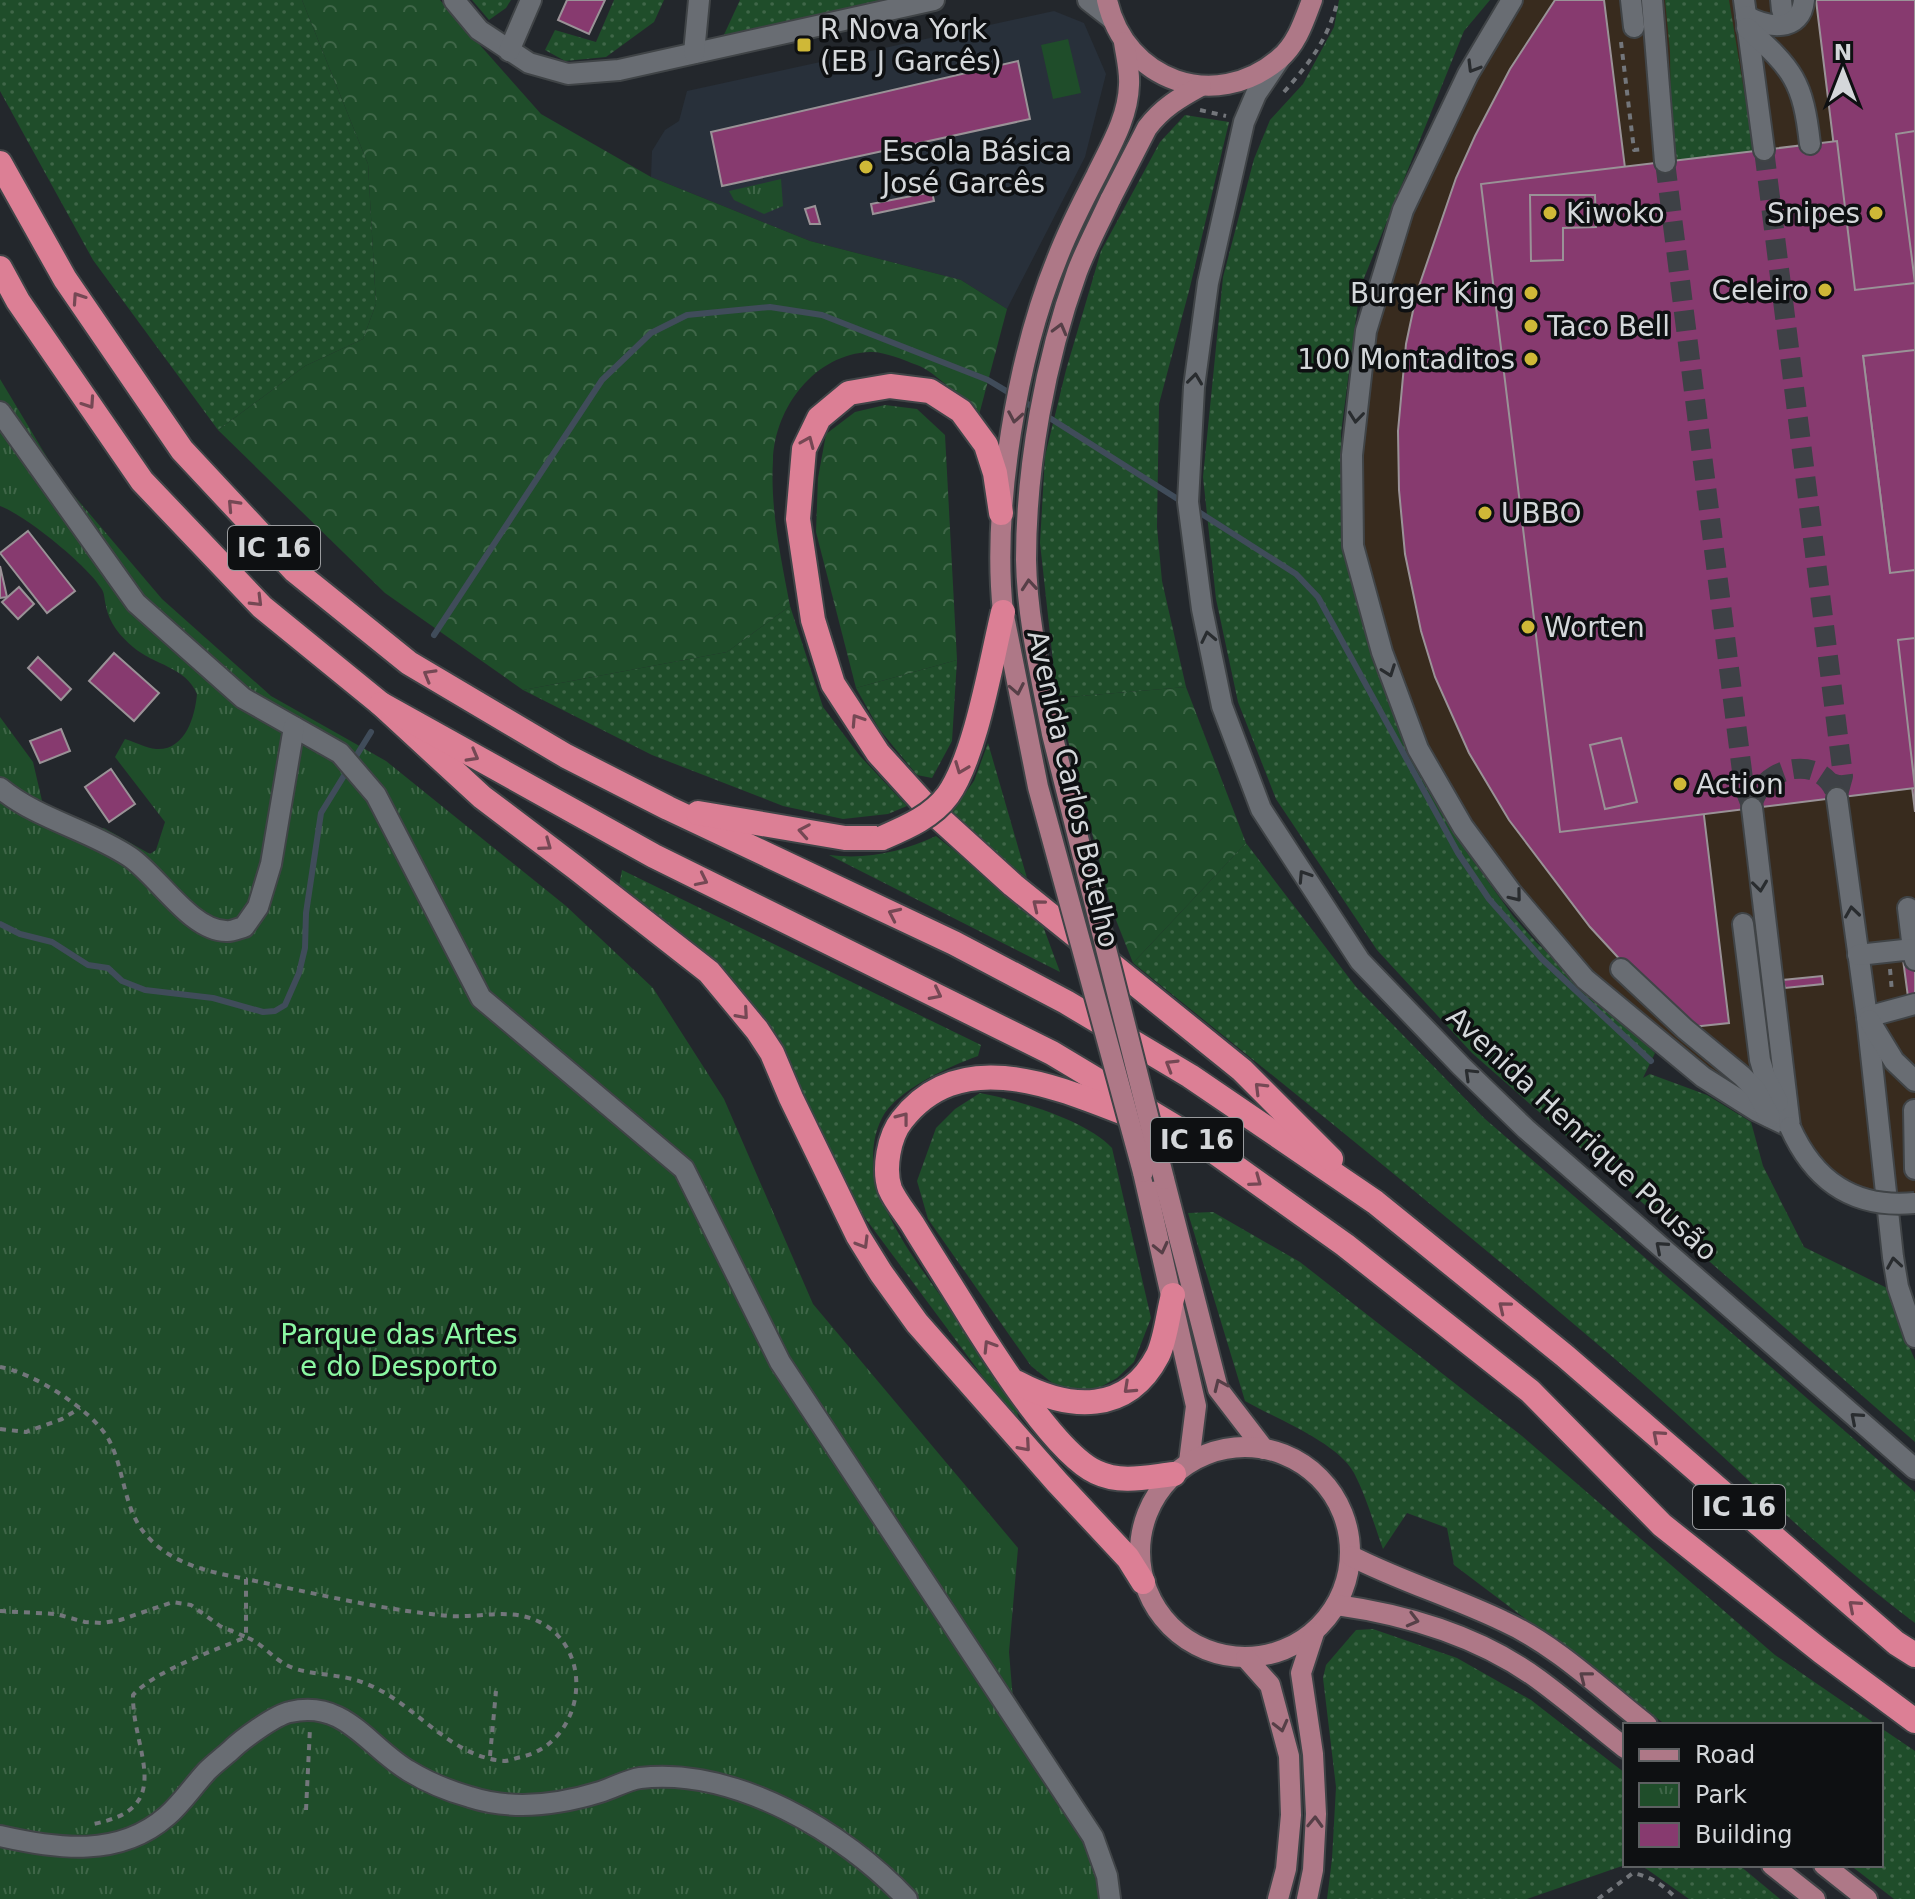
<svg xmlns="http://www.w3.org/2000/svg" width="1915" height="1899" font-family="'DejaVu Sans',sans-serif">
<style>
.commercial{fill:#382b1e}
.built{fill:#28303a}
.grass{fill:url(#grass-dots)}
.forest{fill:url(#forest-crowns)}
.park{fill:url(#park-tufts)}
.pitch{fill:#1f4d2a}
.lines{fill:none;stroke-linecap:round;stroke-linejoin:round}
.stream{stroke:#404c5a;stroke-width:6}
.building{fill:#873a6f;stroke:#9a9297;stroke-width:2;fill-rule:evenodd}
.minor-tunnel{stroke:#3e4146;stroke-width:20;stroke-dasharray:20 10;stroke-linecap:butt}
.minor-casing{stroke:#404447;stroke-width:24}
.major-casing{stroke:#404447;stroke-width:24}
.highway-casing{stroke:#404447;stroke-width:28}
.path{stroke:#73767b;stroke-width:4;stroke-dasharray:6 6;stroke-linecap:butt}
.minor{stroke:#696d73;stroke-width:20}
.major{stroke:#ae7887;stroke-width:20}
.highway{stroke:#dc7f95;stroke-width:24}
.minor-bridge-casing{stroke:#404447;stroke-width:24;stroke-linecap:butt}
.major-bridge-casing{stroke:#404447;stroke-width:24;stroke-linecap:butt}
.highway-bridge-casing{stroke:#404447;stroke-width:28;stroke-linecap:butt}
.minor-bridge{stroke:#696d73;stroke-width:20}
.major-bridge{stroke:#ae7887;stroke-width:20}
.highway-bridge{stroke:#dc7f95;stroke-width:24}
.oneway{stroke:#292c2f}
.oneway2{stroke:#754854}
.oneway3{stroke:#563f47}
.poi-dot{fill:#cfb837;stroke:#0e1012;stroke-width:3}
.labels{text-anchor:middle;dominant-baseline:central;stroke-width:7;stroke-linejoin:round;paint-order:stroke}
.shield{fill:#0e1012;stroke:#999b9e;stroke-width:2}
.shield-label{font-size:26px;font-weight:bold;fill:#d4d7da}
.poi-label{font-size:28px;fill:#d4d7da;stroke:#0e1012;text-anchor:start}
.street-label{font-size:28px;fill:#d4d7da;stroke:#0e1012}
.park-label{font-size:28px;fill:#8bf7a2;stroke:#0e1012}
</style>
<defs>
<pattern id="grass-dots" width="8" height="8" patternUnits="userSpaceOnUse" patternTransform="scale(2)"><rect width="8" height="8" fill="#1f4d2a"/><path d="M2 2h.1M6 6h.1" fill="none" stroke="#3f6648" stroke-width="1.8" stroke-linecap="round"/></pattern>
<pattern id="forest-crowns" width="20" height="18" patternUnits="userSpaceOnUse" patternTransform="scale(2)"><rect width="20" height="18" fill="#1f4d2a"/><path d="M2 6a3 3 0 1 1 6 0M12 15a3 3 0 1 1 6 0" fill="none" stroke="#3f6648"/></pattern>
<pattern id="park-tufts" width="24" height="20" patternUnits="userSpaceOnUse" patternTransform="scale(2)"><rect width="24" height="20" fill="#1f4d2a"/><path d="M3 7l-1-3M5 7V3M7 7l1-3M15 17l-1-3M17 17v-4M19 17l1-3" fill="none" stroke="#3f6648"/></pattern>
</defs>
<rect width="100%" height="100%" fill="#23272c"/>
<path class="commercial" d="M1512 0H1915V1203L1858 1196 1770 1117 1585 979 1418 749 1353 546 1366 331 1403 210Z"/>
<path class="built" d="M1054 11 1084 23 1106 74 1085 157 1007 309 961 280 810 241 651 177 652 151 665 130 679 121 687 91Z"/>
<g class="grass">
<path d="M0 0H302L368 164 376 304 363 339 305 366 218 430 93 260 0 91Z"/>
<path d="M472 0H511L506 8 489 20Z"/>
<path d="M614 0H664L654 22 606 57 565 61 545 50 555 30 596 42Z"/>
<path d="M740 0H887L722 39Z"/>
<path d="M1339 0H1490L1464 31 1360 288 1341 433 1347 564 1373 662 1385 690 1411 751 1467 852 1513 916 1536 942 1655 1053 1643 1078 1650 1074 1707 1095 1751 1122 1763 1166 1804 1247 1887 1288 1896 1317 1915 1360V1442L1472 1053 1377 950 1276 799 1238 702 1216 599 1203 477 1223 277 1254 159 1270 120 1303 84 1334 27Z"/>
<path d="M1665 0H1729L1754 151 1678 161 1671 142 1670 51Z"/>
<path d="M1185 115 1229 122 1190 287 1159 404 1157 527 1162 581 1186 687 1057 698 1040 543 1045 456 1066 370 1101 251 1160 142Z"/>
<path d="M790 606 823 707 860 756 907 806 888 814 843 819 783 806 652 755 523 690 727 652Z"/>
<path d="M957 660 952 741 932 778 917 775 879 729 856 688Z"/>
<path d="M988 743 1027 878 949 815 974 781Z"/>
<path d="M936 836 1040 918 1060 972 829 855C866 860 902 852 936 836Z"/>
<path d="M1246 843 1356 987 1484 1118 1915 1492V1623C1808 1543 1716 1446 1615 1359 1457 1224 1295 1093 1133 963Z"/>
<path d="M622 870 981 1045 978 1056C950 1066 896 1090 882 1118 850 1181 913 1256 947 1305 970 1339 993 1373 1016 1407L1021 1428 854 1203 801 1090 726 980 695 945 619 886Z"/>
<path d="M980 1093C1018 1100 1086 1120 1112 1148L1151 1318 1134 1362 1117 1378 1095 1390 1060 1389 1031 1366 928 1219 917 1181 936 1128 955 1109Z"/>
<path d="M1213 1212 1300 1262 1522 1436 1775 1655 1877 1725H1666L1454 1565 1447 1528 1407 1513 1383 1549C1374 1524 1366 1496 1354 1473 1337 1442 1276 1419 1245 1401L1188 1213Z"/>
<path d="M1373 1629 1457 1658 1531 1700 1625 1773V1865L1527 1899H1327L1332 1859 1336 1787 1323 1678 1326 1665 1356 1630Z"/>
<path d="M1881 1728 1915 1751V1899H1894L1850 1865H1881Z"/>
<path d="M1641 1865H1739L1780 1899H1689Z"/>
</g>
<g class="forest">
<path d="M302 0H440L541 114 651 177 810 241 961 280 1007 309 979 415C963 401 936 372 917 365 904 360 883 351 870 352 815 354 775 407 773 460 770 509 781 558 790 606L727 652 523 690 385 593 218 430 305 366 363 339 376 304 368 164Z"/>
<path d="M885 405 917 409 945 435 957 660 856 688 816 532 818 478 826 434 855 412Z"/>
<path d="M1186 687 1246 843 1133 963 1112 910 1057 698Z"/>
</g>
<g class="park">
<path d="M781 179 783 206 764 214 734 200 729 191Z"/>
<path d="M0 379 60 479 162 599 271 696 386 761 566 906 653 988 724 1099 813 1304 1018 1548 1009 1652 1013 1700 1079 1795 1104 1841 1118 1899H0V717L33 762 43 805 88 828H104L150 854 156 850 165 822 115 757 125 739C135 742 146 748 156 749 185 751 195 717 197 694 186 667 154 665 133 647 120 636 109 623 106 606 104 600 105 593 101 588 87 565 25 515 0 506Z"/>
</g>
<path class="pitch" d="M1068 39 1081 93 1053 99 1041 45Z"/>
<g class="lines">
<g class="stream">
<path d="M1045 415 1184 503"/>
<path d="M1194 509 1296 574 1318 597 1458 853 1489 899 1542 959 1651 1061"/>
<path d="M434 635 602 380 651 333 687 315 770 307 822 315 988 380 1036 409"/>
<path d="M0 924 20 934 52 942 88 965 108 968 122 981 145 990 213 998 263 1012 275 1011 285 1005 299 973 305 948 306 913 321 813 371 732"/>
</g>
</g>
<g class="building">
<path d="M567 0H605L589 34 558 20Z"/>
<path d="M1555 0H1604L1635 248 1843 221 1816 0H1915V812L1903 711 1694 733 1729 1023 1692 1027 1625 965 1590 927 1509 820 1469 753 1435 677 1421 631 1405 554 1399 490 1398 431 1406 344 1417 292 1456 178 1475 136 1510 69ZM1863 356 1890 573 1599 643 1566 503 1565 359Z"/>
<path d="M1018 61 1030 119 722 186 711 132Z"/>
<path d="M1915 131V350L1863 356 1890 573 1915 570V638L1898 640 1915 788 1560 832 1481 184 1837 141 1855 290 1915 283 1896 134ZM1530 195H1595L1596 227 1563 228V260L1531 261ZM1621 738 1637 802 1605 809 1590 745Z"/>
<path d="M932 192 934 201 873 214 871 204Z"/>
<path d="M815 206 820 224H810L805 209Z"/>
<path d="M28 531 75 591 47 613 0 553Z"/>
<path d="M0 566 7 597 0 598Z"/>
<path d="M19 587 34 604 18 619 2 602Z"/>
<path d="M114 653 159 693 134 721 89 681Z"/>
<path d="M38 657 71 689 61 700 28 668Z"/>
<path d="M61 729 70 751 40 763 30 741Z"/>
<path d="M111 769 135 804 109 822 85 787Z"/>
<path d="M1915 951V997H1908L1902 952Z"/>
<path d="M1822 976 1823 984 1785 988 1783 980Z"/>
</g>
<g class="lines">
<g class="minor-tunnel">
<path d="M1764 150 1843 776 1837 798"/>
<path d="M1665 162 1744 787 1752 808"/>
<path d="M1752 808C1759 765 1825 751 1837 798"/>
</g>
<defs>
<g id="minor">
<path d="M454 0 479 30 529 63 568 74 619 70 934 0"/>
<path d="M1088 0 1111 18"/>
<path d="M1512 0 1468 74 1403 210 1366 331 1352 455 1353 546 1382 652 1418 749 1463 827 1511 892 1585 979 1703 1077 1757 1111 1790 1127"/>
<path d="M1631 0 1634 27"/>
<path d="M1652 0 1665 162"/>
<path d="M1744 0 1764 150"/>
<path d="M1781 0 1782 10"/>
<path d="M1746 16C1768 28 1801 33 1804 0"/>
<path d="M1747 28C1793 69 1803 81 1810 144"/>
<path d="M509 51 531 0"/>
<path d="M694 53 699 0"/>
<path d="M1281 57 1256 94 1244 122 1208 283 1194 387 1188 502 1202 609 1222 706 1261 809 1360 961 1461 1066 1526 1129 1915 1469"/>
<path d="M0 412 136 603 243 698 340 753 376 795 481 998 684 1169 780 1362 1093 1837 1107 1876 1110 1899"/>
<path d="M0 788C39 820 88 829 130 857 158 876 191 931 226 931 232 932 239 928 244 927L258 907 271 864 294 727"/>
<path d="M1837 798 1867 1017 1893 1257 1898 1287 1915 1337"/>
<path d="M1752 808 1790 1127"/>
<path d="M1908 908 1913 949"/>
<path d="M1743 924 1760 1060 1765 1077 1778 1102"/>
<path d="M1858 955 1913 949 1915 960"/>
<path d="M1621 969 1685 1029 1742 1076 1755 1089 1770 1117"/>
<path d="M1867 1017 1915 1004"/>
<path d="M1869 1020 1894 1061 1915 1081"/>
<path d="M1914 1110 1915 1169"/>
<path d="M0 1836C57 1849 119 1858 167 1816 182 1803 193 1786 207 1771 214 1764 222 1758 230 1751 241 1740 275 1715 290 1712 345 1699 368 1747 409 1771 427 1782 449 1791 470 1797 513 1811 558 1805 600 1792 613 1788 627 1780 640 1778 735 1767 844 1832 907 1899"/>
</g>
<g id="major">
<path d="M1107 0C1125 81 1215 113 1279 59 1297 44 1304 21 1312 0"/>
<path d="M1110 200 1147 128C1162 108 1179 98 1201 86"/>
<path d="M1003 612C992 507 1017 357 1057 259 1068 230 1082 203 1096 176 1110 147 1128 118 1129 85 1130 71 1126 56 1124 42"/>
<path d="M1143 1172 1196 1406 1189 1462"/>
<path d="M1164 1179 1218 1389 1264 1449"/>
<circle cx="1245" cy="1552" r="105"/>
<path d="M1351 1556C1400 1581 1453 1597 1503 1621 1556 1645 1601 1689 1647 1725"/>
<path d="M1337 1605C1408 1615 1479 1636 1538 1679 1568 1701 1596 1725 1625 1748"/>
<path d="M1246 1658 1270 1685 1289 1756 1291 1815 1286 1869 1278 1899"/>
<path d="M1772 1865 1815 1899"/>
<path d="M1824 1865 1867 1899"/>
<path d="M1307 1899 1313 1870 1316 1814 1313 1754 1301 1673 1314 1633"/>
</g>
<g id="highway">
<path d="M0 163 65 279 182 450 295 571 409 663 566 756 668 808 954 943 1066 1002 1190 1076 1375 1202 1565 1356 1896 1643 1915 1655"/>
<path d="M0 268 18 301 142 481 262 607 381 704 482 797 576 868 709 972 757 1030 772 1053 791 1098 858 1236 881 1273 917 1323 1057 1482 1128 1558 1143 1582"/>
<path d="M1001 513 995 473 986 445 961 411 930 391 890 386 849 393 819 418 804 449 798 519 813 620 833 684 878 753 927 807 1013 885 1242 1070 1331 1159"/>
<path d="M381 704 654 856 1052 1053 1202 1143 1345 1245 1530 1391 1662 1525 1822 1652 1915 1721"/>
<path d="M698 813 845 838H882"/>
<path d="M1142 1120C1067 1092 964 1040 902 1120 889 1136 883 1169 890 1189 895 1201 906 1214 913 1225 933 1258 954 1290 974 1323 998 1361 1057 1454 1096 1472 1121 1484 1147 1477 1174 1474"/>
<path d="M1018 1383C1069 1410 1127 1415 1158 1355 1166 1338 1168 1313 1173 1295"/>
</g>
</defs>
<use href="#minor" class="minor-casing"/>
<use href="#major" class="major-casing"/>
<use href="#highway" class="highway-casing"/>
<g class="path">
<path d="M1621 42 1634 150 1644 149"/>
<path d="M1284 92C1311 61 1327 41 1338 0"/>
<path d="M1200 110 1226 116"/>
<path d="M1890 969 1892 992"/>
<path d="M0 1367C32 1372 93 1410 109 1440 125 1470 123 1510 147 1536 173 1565 210 1572 246 1579V1637C266 1645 274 1662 296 1669 320 1676 344 1674 367 1684 415 1703 449 1757 504 1761 509 1761 516 1758 521 1757 581 1744 597 1658 545 1625 514 1606 483 1618 450 1616 381 1610 313 1593 246 1579"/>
<path d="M0 1429 26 1432 62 1419 80 1408"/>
<path d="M0 1611 56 1614 85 1622 103 1623 120 1620 173 1602 191 1605 220 1626 246 1637C214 1651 156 1670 133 1695 132 1751 178 1808 93 1824"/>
<path d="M490 1756 496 1691"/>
<path d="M306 1810 310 1728"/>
<path d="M1598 1899 1633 1873C1652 1877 1663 1885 1677 1899"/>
</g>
<use href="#minor" class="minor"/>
<use href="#major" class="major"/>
<use href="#highway" class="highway"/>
<defs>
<path id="minor-bridge" d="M1790 1127C1814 1181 1854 1209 1915 1203"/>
<g id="major-bridge">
<path d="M1110 200C1099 224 1086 248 1077 272 1045 360 1026 467 1026 560 1027 618 1041 677 1052 734L1164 1179"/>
<path d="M1004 616 1038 787 1143 1172"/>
</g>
<path id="highway-bridge" d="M882 838C905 828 932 817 948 795 976 755 991 662 1003 612"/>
</defs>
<use href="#minor-bridge" class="minor-bridge-casing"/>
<use href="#major-bridge" class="major-bridge-casing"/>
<use href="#highway-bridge" class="highway-bridge-casing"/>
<use href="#minor-bridge" class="minor-bridge"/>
<use href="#major-bridge" class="major-bridge"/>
<use href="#highway-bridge" class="highway-bridge"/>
</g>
<defs><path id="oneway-chevron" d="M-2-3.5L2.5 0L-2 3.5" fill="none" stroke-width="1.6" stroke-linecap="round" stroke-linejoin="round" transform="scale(2)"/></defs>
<g class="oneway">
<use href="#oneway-chevron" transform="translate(1473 67) rotate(121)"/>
<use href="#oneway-chevron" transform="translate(1195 379) rotate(-83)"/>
<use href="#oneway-chevron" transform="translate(1356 417) rotate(96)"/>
<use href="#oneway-chevron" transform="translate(1208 637) rotate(-102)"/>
<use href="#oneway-chevron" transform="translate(1389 671) rotate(70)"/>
<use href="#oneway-chevron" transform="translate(1304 876) rotate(-123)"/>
<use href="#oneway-chevron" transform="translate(1760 886) rotate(83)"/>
<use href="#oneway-chevron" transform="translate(1516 896) rotate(51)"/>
<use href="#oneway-chevron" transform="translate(1852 912) rotate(-98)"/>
<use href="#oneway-chevron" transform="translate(1470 1074) rotate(-136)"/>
<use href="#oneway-chevron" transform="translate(1661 1247) rotate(-139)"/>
<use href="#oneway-chevron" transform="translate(1894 1263) rotate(-99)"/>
<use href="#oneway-chevron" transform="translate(1856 1418) rotate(-139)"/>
</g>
<g class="oneway2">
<use href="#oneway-chevron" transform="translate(78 298) rotate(-124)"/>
<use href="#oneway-chevron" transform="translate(89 403) rotate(56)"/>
<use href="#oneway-chevron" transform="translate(808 442) rotate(-67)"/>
<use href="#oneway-chevron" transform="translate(233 505) rotate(-133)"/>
<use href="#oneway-chevron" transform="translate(257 601) rotate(45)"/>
<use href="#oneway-chevron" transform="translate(429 675) rotate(-150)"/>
<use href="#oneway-chevron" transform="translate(857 720) rotate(-123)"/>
<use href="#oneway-chevron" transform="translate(473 756) rotate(29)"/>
<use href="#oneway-chevron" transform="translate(961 768) rotate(111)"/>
<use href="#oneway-chevron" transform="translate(804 831) rotate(-170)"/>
<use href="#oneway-chevron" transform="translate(546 845) rotate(36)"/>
<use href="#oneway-chevron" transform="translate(702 880) rotate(26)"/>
<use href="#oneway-chevron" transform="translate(1038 905) rotate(-141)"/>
<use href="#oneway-chevron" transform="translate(894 914) rotate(-155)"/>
<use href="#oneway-chevron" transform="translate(936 994) rotate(27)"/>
<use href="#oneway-chevron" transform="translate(743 1014) rotate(49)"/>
<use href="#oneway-chevron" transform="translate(1171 1065) rotate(-149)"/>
<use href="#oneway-chevron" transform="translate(1260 1088) rotate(-135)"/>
<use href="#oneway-chevron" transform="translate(903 1118) rotate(-52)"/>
<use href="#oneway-chevron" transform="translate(1256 1181) rotate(36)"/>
<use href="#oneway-chevron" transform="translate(863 1243) rotate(59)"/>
<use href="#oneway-chevron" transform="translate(1504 1307) rotate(-141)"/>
<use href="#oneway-chevron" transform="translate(989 1346) rotate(-122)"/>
<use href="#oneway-chevron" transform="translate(1129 1388) rotate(137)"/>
<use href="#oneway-chevron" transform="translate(1658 1436) rotate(-139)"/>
<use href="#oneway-chevron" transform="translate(1025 1446) rotate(49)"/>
<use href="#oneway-chevron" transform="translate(1854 1606) rotate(-139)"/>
</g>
<g class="oneway3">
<use href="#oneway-chevron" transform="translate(1060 329) rotate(-75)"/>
<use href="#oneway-chevron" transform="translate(1015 417) rotate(100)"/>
<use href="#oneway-chevron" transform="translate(1029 585) rotate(-95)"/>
<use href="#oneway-chevron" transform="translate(1017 689) rotate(79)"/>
<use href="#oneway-chevron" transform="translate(1161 1248) rotate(77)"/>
<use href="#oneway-chevron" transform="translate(1220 1385) rotate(-114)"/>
<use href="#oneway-chevron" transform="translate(1413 1620) rotate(15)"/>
<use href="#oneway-chevron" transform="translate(1585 1677) rotate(-142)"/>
<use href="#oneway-chevron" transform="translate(1281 1726) rotate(76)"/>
<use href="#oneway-chevron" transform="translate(1315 1822) rotate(-88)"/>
</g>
<g class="poi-dot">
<rect x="796" y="37" width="16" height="16" rx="4"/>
<circle cx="866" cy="167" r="8"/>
<circle cx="1550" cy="213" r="8"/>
<circle cx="1876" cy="213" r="8"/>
<circle cx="1825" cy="290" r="8"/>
<circle cx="1531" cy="293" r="8"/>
<circle cx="1531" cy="326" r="8"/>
<circle cx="1531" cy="359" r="8"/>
<circle cx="1485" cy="513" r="8"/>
<circle cx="1528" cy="627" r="8"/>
<circle cx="1680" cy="784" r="8"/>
</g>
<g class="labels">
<g class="shield">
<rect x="228" y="526" width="92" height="44" rx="6"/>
<rect x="1151" y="1118" width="92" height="44" rx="6"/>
<rect x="1693" y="1485" width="92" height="44" rx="6"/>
</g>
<g class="shield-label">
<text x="274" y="548">IC 16</text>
<text x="1197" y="1140">IC 16</text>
<text x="1739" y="1507">IC 16</text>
</g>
<g class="poi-label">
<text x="820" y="29">R Nova York<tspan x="820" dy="32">(EB J Garcês)</tspan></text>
<text x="882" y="151">Escola Básica<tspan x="882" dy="32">José Garcês</tspan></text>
<text x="1566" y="213">Kiwoko</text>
<text x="1860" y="213" text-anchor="end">Snipes</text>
<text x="1809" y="290" text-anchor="end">Celeiro</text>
<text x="1515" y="293" text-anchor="end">Burger King</text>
<text x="1547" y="326">Taco Bell</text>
<text x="1515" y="359" text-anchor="end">100 Montaditos</text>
<text x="1501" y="513">UBBO</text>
<text x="1544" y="627">Worten</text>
<text x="1696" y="784">Action</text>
</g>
<g class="street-label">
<text transform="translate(1073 789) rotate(77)">Avenida Carlos Botelho</text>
<text transform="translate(1582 1134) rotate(43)">Avenida Henrique Pousão</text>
</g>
<g class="park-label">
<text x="399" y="1334">Parque das Artes<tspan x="399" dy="32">e do Desporto</tspan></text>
</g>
</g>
<rect x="1623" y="1723" width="260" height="144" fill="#0e1012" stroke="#5d6062" stroke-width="2"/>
<rect x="1639" y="1749" width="40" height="12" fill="#ae7887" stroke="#5d6062" stroke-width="2"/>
<text x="1695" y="1763" font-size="24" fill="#d4d7da">Road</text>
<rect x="1639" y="1783" width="40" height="24" fill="url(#park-tufts)" stroke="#5d6062" stroke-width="2"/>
<text x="1695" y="1803" font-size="24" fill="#d4d7da">Park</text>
<rect x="1639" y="1823" width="40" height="24" fill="#873a6f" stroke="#5d6062" stroke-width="2"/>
<text x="1695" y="1843" font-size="24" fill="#d4d7da">Building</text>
<g transform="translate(1843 72)" stroke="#0e1012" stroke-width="6" paint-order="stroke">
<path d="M0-6L14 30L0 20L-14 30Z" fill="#d4d7da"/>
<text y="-12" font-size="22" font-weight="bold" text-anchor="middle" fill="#d4d7da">N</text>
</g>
</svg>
